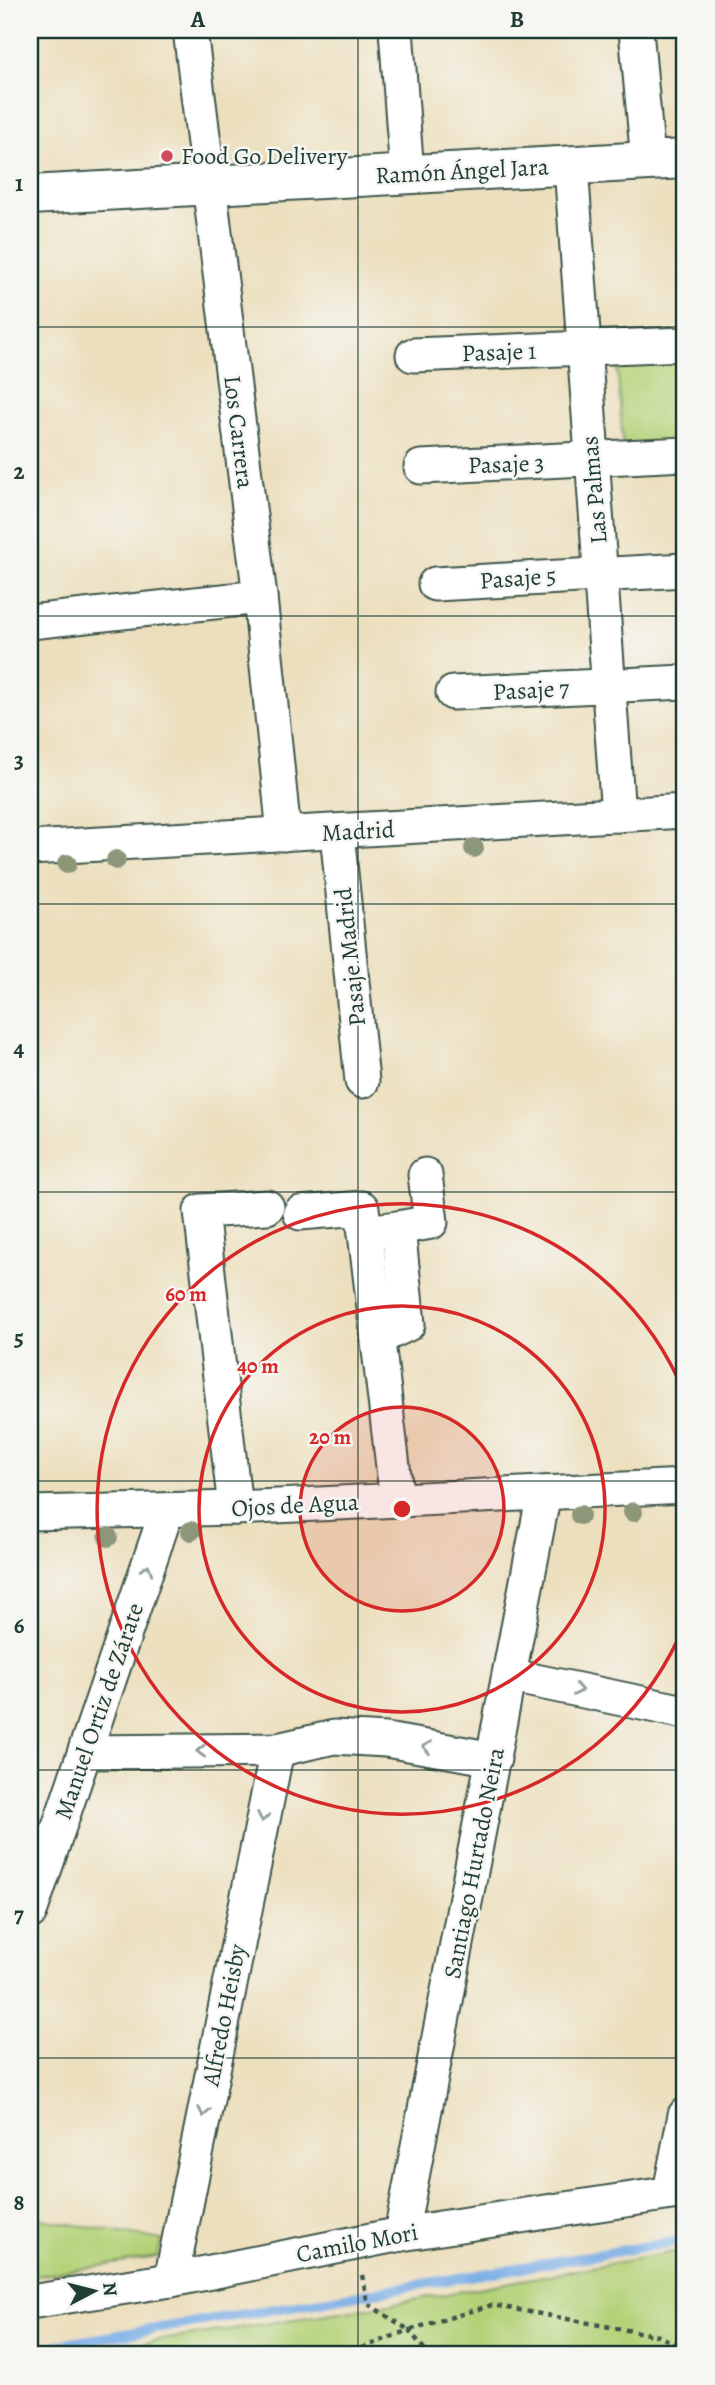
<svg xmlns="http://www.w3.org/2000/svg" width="715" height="2385" font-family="Alegreya,serif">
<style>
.green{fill:#b3d177;stroke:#698756;stroke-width:2}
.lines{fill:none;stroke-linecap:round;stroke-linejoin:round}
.stream{stroke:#7aade6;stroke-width:10}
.minor-casing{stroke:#3e5549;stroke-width:37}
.major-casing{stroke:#3e5549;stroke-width:42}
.path{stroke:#3e5549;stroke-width:4.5;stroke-dasharray:5 5;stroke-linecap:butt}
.minor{stroke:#fff;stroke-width:33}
.major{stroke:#fff;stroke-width:38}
.tree{fill:#8c9679}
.oneway{stroke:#8f9e9a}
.grid{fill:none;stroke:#1f3d34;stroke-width:2;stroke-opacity:0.55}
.ring{fill:none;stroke:#d62828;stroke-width:3.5}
.poi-dot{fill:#d1495b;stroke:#f6f6f2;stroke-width:2.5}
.labels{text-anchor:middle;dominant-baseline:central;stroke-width:5;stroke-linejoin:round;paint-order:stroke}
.poi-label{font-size:24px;fill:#1f3d34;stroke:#f6f6f2;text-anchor:start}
.street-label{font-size:24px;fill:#1f3d34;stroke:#f6f6f2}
.centre{fill:#d62828;stroke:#f6f6f2;stroke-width:3.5}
.ring-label{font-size:21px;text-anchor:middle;font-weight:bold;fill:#d62828;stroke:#f6f6f2;stroke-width:5;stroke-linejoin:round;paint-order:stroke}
.neatline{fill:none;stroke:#1f3d34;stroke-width:2.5}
.grid-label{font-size:23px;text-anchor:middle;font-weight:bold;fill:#1f3d34}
</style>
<rect width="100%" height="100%" fill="#f6f6f2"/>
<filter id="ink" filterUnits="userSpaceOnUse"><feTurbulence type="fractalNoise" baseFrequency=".0143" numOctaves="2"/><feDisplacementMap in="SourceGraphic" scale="14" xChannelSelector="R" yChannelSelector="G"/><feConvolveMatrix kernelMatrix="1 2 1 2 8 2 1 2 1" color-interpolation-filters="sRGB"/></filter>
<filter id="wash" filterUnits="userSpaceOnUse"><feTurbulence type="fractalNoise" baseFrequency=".00686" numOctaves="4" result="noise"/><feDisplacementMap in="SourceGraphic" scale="28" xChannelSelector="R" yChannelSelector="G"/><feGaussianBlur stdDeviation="1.57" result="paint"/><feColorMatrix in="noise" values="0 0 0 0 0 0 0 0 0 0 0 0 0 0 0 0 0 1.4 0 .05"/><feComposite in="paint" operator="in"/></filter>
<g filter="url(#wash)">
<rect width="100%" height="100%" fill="#ecdfbd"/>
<g class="green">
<path d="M685 361V442L623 448 617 362Z"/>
<path d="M30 2217 162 2240 157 2257 30 2277Z"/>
<path d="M685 2250V2355H66L397 2303Z"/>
</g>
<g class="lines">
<path class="stream" d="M30 2350 685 2240"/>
</g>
</g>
<g filter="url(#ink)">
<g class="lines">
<defs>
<g id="minor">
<path d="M190 30 260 597 284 834"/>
<path d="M396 30 407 174"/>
<path d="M636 30 648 161"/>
<path d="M571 166 618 815"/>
<path d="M413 355 685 344"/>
<path d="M421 467 685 454"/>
<path d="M435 584 685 570"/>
<path d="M30 622 260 597"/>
<path d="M453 693 685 682"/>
<path d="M337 833 362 1081"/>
<path d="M30 848 685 811"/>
<path d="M300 1213 362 1208 397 1500"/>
<path d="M398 1228 431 1222 425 1175"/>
<path d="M365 1232 398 1228 408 1324 378 1338"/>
<path d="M235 1508 201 1211 267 1207"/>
<path d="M30 1513 235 1508 685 1486"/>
<path d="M511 1676 685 1712"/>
<path d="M86 1752 277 1750 334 1737 386 1740 494 1759"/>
<path d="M30 1912 167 1510"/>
<path d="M670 2192 685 2115"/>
<path d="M401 2234 544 1493"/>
<path d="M171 2280 277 1750"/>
<path d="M30 2302 171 2280 401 2234 685 2191"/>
</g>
<path id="major" d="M30 195 685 159"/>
</defs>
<use href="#minor" class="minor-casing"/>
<use href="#major" class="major-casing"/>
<g class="path">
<path d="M362 2275 368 2304 409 2330 492 2305 659 2336 685 2349"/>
<path d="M343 2355 409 2330 429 2355"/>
</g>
<use href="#minor" class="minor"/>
<use href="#major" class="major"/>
</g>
<g class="tree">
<circle cx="474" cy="848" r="10"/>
<circle cx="116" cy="860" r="10"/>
<circle cx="67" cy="864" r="10"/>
<circle cx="633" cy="1512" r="10"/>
<circle cx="580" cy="1515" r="10"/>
<circle cx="191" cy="1531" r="10"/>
<circle cx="108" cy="1537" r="10"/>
</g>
<defs><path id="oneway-chevron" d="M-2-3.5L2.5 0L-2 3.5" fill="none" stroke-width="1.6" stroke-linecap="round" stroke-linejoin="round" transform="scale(1.75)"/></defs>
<g class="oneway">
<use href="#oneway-chevron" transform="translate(147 1569) rotate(-72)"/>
<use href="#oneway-chevron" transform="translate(578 1690) rotate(12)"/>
<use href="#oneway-chevron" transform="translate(427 1747) rotate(-170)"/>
<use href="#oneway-chevron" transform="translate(201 1751) rotate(179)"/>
<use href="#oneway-chevron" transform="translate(263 1817) rotate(101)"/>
<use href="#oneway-chevron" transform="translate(204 2112) rotate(101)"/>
</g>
</g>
<path class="grid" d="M358 30V2355M30 327H685M30 616H685M30 904H685M30 1192H685M30 1481H685M30 1770H685M30 2058H685"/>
<circle cx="402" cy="1509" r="102" fill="#d62828" fill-opacity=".12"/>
<g class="ring">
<circle cx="402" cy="1509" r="102"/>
<circle cx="402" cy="1509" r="203"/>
<path d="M685 1623A305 305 0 1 1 685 1395"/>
</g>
<circle class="poi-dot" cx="167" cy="156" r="7"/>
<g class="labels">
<g class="poi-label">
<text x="181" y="156">Food Go Delivery</text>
</g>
<g class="street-label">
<text transform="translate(462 171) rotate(-3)">Ramón Ángel Jara</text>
<text transform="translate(499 352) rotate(-2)">Pasaje 1</text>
<text transform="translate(239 432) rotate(83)">Los Carrera</text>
<text transform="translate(506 464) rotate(-2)">Pasaje 3</text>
<text transform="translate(594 490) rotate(-95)">Las Palmas</text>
<text transform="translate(518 578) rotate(-4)">Pasaje 5</text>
<text transform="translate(531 690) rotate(-3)">Pasaje 7</text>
<text transform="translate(358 831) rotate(-3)">Madrid</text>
<text transform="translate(350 957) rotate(-96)">Pasaje Madrid</text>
<text transform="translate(295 1505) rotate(-3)">Ojos de Agua</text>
<text transform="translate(99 1711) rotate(-71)">Manuel Ortiz de Zárate</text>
<text transform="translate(474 1863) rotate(-79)">Santiago Hurtado Neira</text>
<text transform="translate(224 2015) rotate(-79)">Alfredo Heisby</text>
<text transform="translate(357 2243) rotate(-11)">Camilo Mori</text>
</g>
</g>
<circle cx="402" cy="1509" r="10" class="centre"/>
<g class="ring-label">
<text x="186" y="1301">60 m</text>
<text x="258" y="1373">40 m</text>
<text x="330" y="1444">20 m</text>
</g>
<rect width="715" height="2385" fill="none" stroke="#f6f6f2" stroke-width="77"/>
<g transform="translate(94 2291) rotate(83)" stroke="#f6f6f2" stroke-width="5" paint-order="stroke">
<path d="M0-5L12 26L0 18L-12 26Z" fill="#1f3d34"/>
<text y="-10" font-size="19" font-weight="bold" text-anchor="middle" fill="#1f3d34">N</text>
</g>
<rect x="38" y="38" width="638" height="2308" class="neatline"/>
<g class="grid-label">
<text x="198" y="27">A</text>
<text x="517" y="27">B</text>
<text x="19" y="191">1</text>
<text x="19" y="479">2</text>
<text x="19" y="768">3</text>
<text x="19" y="1056">4</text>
<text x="19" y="1345">5</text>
<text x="19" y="1633">6</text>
<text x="19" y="1922">7</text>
<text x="19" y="2210">8</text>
</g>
</svg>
